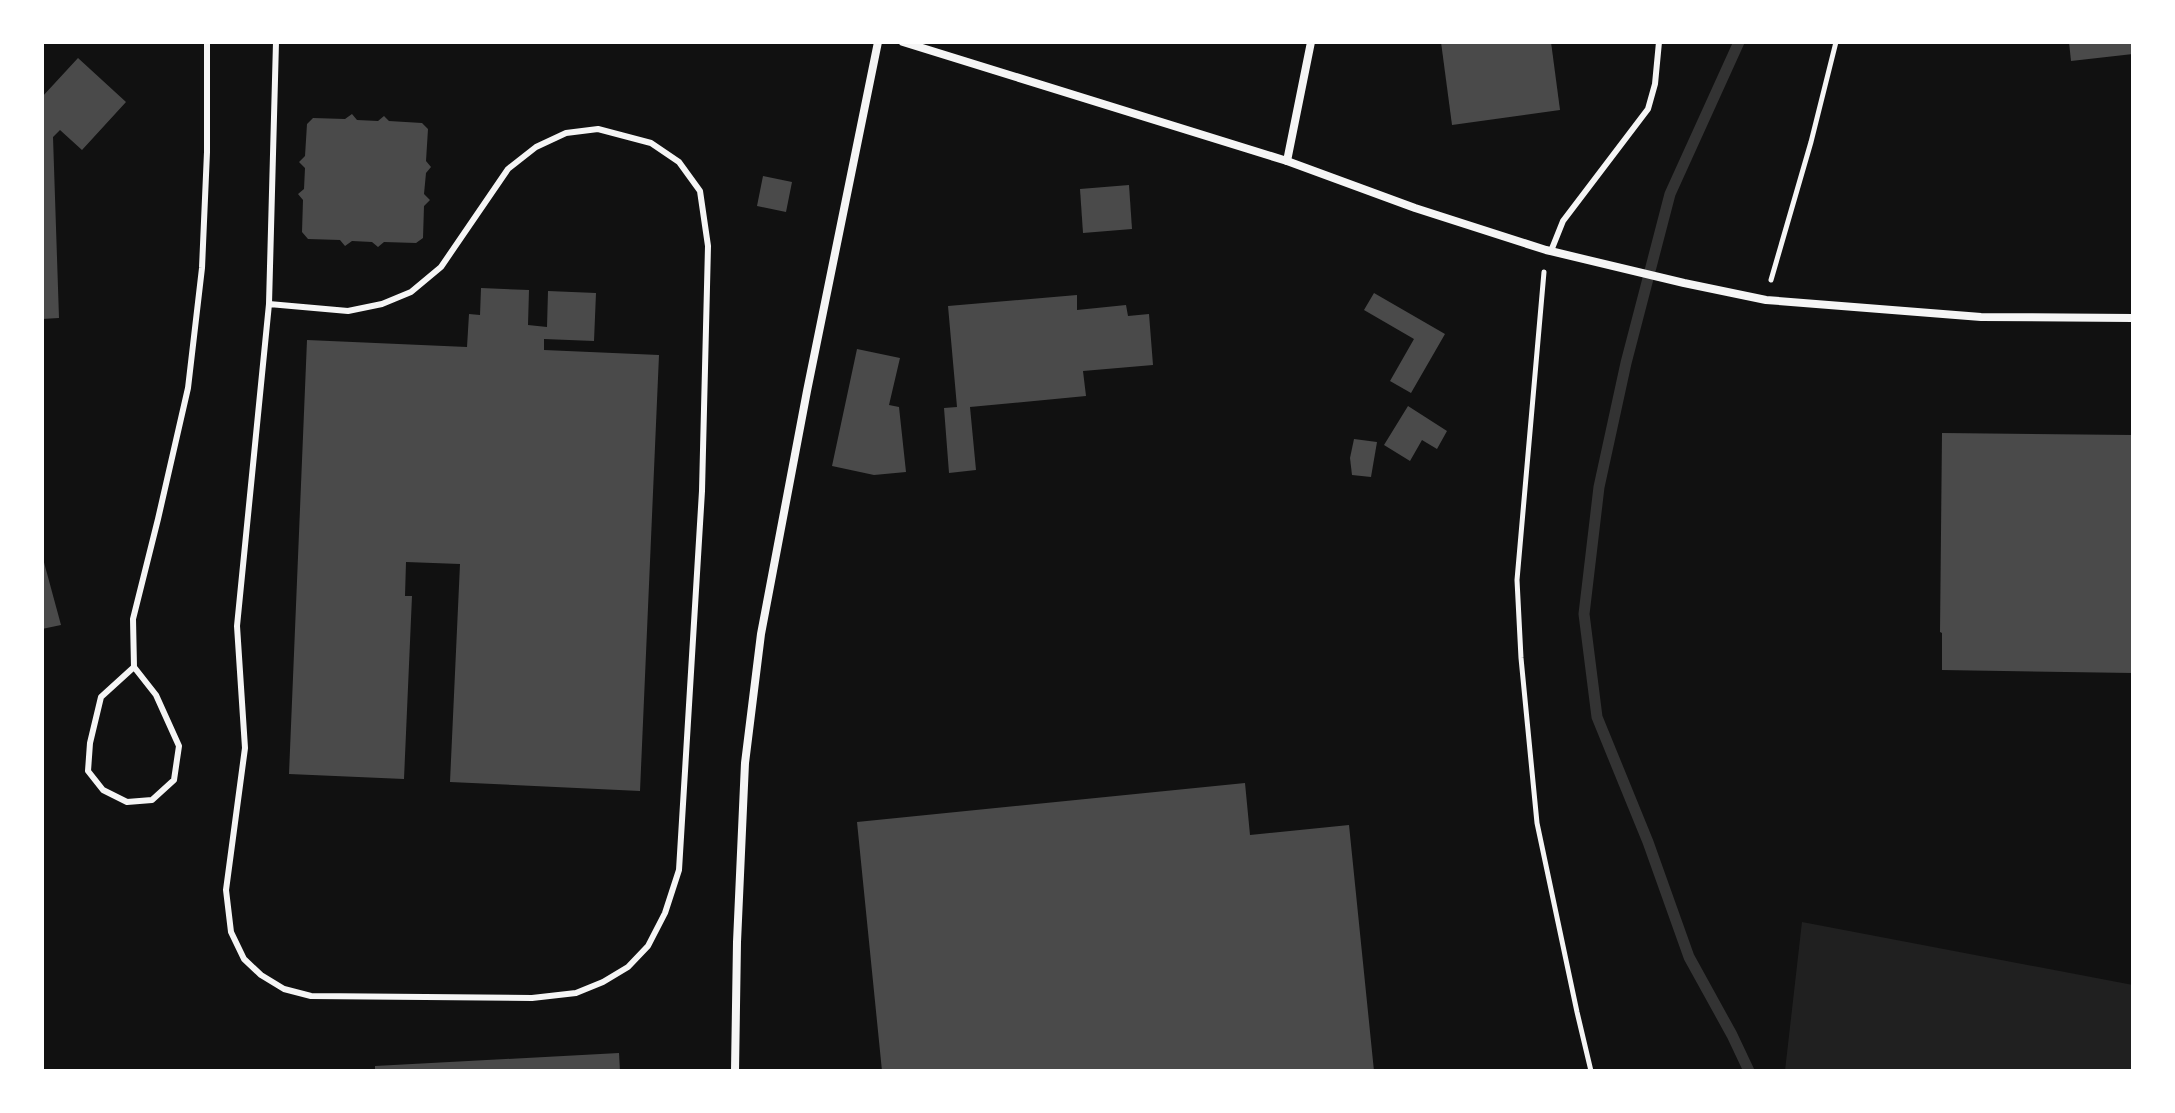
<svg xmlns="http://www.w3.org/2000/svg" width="2175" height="1113" font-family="'Times New Roman',serif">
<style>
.green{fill:#202020}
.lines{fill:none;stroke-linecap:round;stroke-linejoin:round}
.stream{stroke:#333;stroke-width:11}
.building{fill:#4a4a4a}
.path{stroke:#f5f5f5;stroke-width:5}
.service{stroke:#f5f5f5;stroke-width:6}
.minor{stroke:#f5f5f5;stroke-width:8}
</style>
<rect width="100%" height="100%" fill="#111"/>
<path class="green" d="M1802 922 2133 985V1071H1785Z"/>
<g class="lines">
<path class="stream" d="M1739 42 1670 194 1626 363 1599 487 1584 614 1597 717 1648 842 1689 957 1732 1035 1749 1071"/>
</g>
<g class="building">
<path d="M1441 42H1551L1560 110 1452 125Z"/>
<path d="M2069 42H2133V54L2071 61Z"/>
<path d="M78 58 126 102 82 150 60 130 53 137 59 318 42 319V97Z"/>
<path d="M352 114 357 120 378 121 384 116 389 121 422 123 428 129 426 161 431 167 426 173 424 194 430 200 424 206 423 238 416 243 384 242 378 247 372 242 352 241 345 246 340 240 308 239 302 232 303 200 298 194 304 189 305 168 299 162 305 156 307 124 313 118 345 119Z"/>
<path d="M763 176 792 182 786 212 757 206Z"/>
<path d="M1129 185 1132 229 1083 233 1080 189Z"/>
<path d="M481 288 529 290 528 325 547 327 548 291 596 293 594 341 544 339V350L659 355 640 791 450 782 460 564 406 562 405 596H412L404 779 289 774 307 340 467 347 469 314 480 315Z"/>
<path d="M1374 293 1445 334 1411 393 1390 381 1414 339 1364 310Z"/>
<path d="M1077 295V310L1126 305 1128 316 1149 314 1153 365 1083 371 1086 396 970 407 976 470 949 473 944 408 957 407 948 306Z"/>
<path d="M857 349 900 358 889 405 899 407 906 472 874 475 832 466Z"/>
<path d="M1408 406 1447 431 1437 449 1422 440 1410 461 1384 445Z"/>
<path d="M1942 433 2133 435V673L1942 670V633L1940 632Z"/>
<path d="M1354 439 1377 442 1371 477 1352 475 1350 458Z"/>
<path d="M42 555 61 625 42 629Z"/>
<path d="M1245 783 1250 835 1349 825 1374 1071H882L857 822Z"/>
<path d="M619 1053 620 1071H375V1066Z"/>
</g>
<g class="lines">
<g class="path">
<path d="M1544 272 1517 580 1521 658 1537 823 1577 1012 1591 1071"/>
<path d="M1771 280 1811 142 1836 42"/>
</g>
<g class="service">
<path d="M1551 251 1563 221 1648 109 1655 84 1659 42"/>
<path d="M269 304 348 311 382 304 411 292 441 267 508 169 536 147 566 133 598 129 651 143 679 162 700 191 708 246 702 491 679 870 665 913 648 946 628 967 603 982 576 993 532 998 311 996 284 989 261 975 244 959 231 932 226 890 245 748 237 626 269 304 276 42"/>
<path d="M134 667 101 697 90 743 88 771 103 790 127 802 152 800 174 780 179 746 156 695 134 667 133 619 158 519 188 388 202 268 207 152V42"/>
</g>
<g class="minor">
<path d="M903 42 1287 161 1415 208 1546 250 1684 283 1766 300 1981 317 2133 318"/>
<path d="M1287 161 1311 42"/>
<path d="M735 1071 737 942 745 763 761 634 807 391 878 42"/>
</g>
</g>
<rect width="2175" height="1113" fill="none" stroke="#ffffff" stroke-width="88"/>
</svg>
